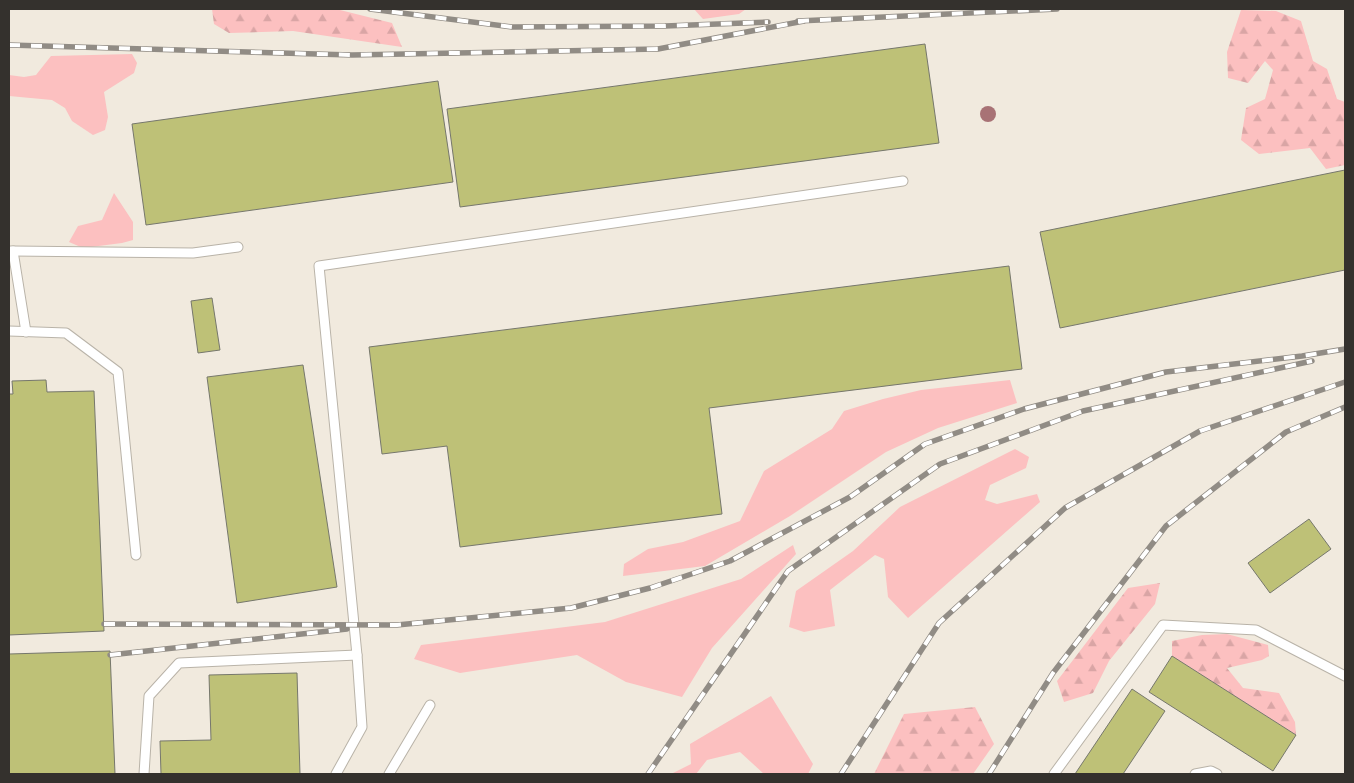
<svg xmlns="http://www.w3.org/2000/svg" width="1354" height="783" font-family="Helvetica,sans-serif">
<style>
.green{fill:#fcc0c0}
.forest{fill:url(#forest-firs)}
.building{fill:#bec177;stroke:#76776c}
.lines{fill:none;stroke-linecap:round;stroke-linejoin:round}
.service-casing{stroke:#b9b3a8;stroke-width:11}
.service{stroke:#fff;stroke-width:9}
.rail-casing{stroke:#918c85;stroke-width:5.5}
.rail{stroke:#fff;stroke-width:4;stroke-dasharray:11;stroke-linecap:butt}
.tree{fill:#a87275}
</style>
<defs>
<pattern id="forest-firs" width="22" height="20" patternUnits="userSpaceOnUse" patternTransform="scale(1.25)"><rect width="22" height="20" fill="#fcc0c0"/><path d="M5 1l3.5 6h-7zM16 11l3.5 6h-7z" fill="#d9a5a5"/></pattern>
</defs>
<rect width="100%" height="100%" fill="#f1eade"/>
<g class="green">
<path d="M694 9H746L739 14 703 19Z"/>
<path d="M132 54 137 63 134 73 104 92 108 117 105 130 93 135 72 121 65 108 52 100 9 96V75L24 77 36 75 51 56Z"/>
<path d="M114 193 133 222V240L122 243 83 248 69 242 78 226 102 220Z"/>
<path d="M1010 380 1017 403 938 428 886 452 790 516 705 566 623 576 624 564 648 549 683 542 740 521 764 471 832 429 844 411 883 399 921 390Z"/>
<path d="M1015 449 1029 457 1026 468 990 485 985 500 997 504 1037 494 1040 502 908 618 888 597 884 559 875 555 830 590 835 626 804 632 789 627 796 591 853 551 900 507Z"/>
<path d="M793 545 796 554 712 648 682 697 626 682 577 655 460 673 414 659 421 645 605 622 741 579Z"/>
<path d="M771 696 813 764 808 774H764L740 752 707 760 696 774H671L691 764 690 744Z"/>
</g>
<g class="forest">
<path d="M212 9H336L392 23 402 47 293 31 229 33 214 24Z"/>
<path d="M1241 10 1276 11 1301 21 1313 61 1327 69 1337 99 1345 102V165L1326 169 1310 148 1259 154 1241 140 1246 108 1265 99 1273 70 1265 61 1248 83 1228 78 1227 52Z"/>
<path d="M1160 583 1155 604 1109 661 1093 693 1064 702 1057 681 1128 588Z"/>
<path d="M1227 634 1268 645 1269 656 1262 660 1227 668 1243 688 1279 693 1295 722 1296 735 1172 656V641L1202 635Z"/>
<path d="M975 707 994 744 973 774H874L904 714Z"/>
</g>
<g class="building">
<path d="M925 44 939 143 460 207 447 109Z"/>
<path d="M438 81 453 182 146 225 132 124Z"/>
<path d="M1345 170V270L1060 328 1040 232Z"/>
<path d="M1009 266 1022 369 709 408 722 514 460 547 447 446 382 454 369 347Z"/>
<path d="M212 298 220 350 198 353 191 301Z"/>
<path d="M303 365 337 587 237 603 207 377Z"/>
<path d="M46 380 47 392 94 391 104 631 9 635V394H13L12 381Z"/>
<path d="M1309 519 1331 549 1270 593 1248 563Z"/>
<path d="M110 651 115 774H9V654Z"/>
<path d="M1172 656 1296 735 1273 771 1149 692Z"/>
<path d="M297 673 300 774H161L160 741 211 740 209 675Z"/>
<path d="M1132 689 1165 711 1123 774H1075Z"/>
</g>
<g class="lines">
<defs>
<g id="service">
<path d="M9 251H13L26 332"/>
<path d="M13 251 193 253 238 247"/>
<path d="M9 331 66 333 118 372 136 555"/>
<path d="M357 655 319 266 903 181"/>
<path d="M144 774 149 696 179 663 357 655 362 727 336 774"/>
<path d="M389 774 430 705"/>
<path d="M1054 774 1163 625 1256 630 1345 676"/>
<path d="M1195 774 1211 771 1217 774"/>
</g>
</defs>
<use href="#service" class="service-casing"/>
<use href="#service" class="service"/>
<defs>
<g id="rail">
<path d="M370 9 512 27 665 26 768 22"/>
<path d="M798 21 1057 9"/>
<path d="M9 45 352 55 658 49 804 21"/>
<path d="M104 624 397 625 571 608 650 588 730 561 850 497 925 444 1024 409 1166 372 1302 356 1345 349"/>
<path d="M110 655 347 629"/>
<path d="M648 774 788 571 940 464 1083 411 1312 361"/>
<path d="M841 774 939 623 1065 508 1200 431 1345 382"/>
<path d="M989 774 1053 673 1166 526 1286 432 1345 407"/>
</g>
</defs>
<use href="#rail" class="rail-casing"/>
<use href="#rail" class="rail"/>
</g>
<circle class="tree" cx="988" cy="114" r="8"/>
<rect width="1354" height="783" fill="none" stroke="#34312d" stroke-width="20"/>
</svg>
